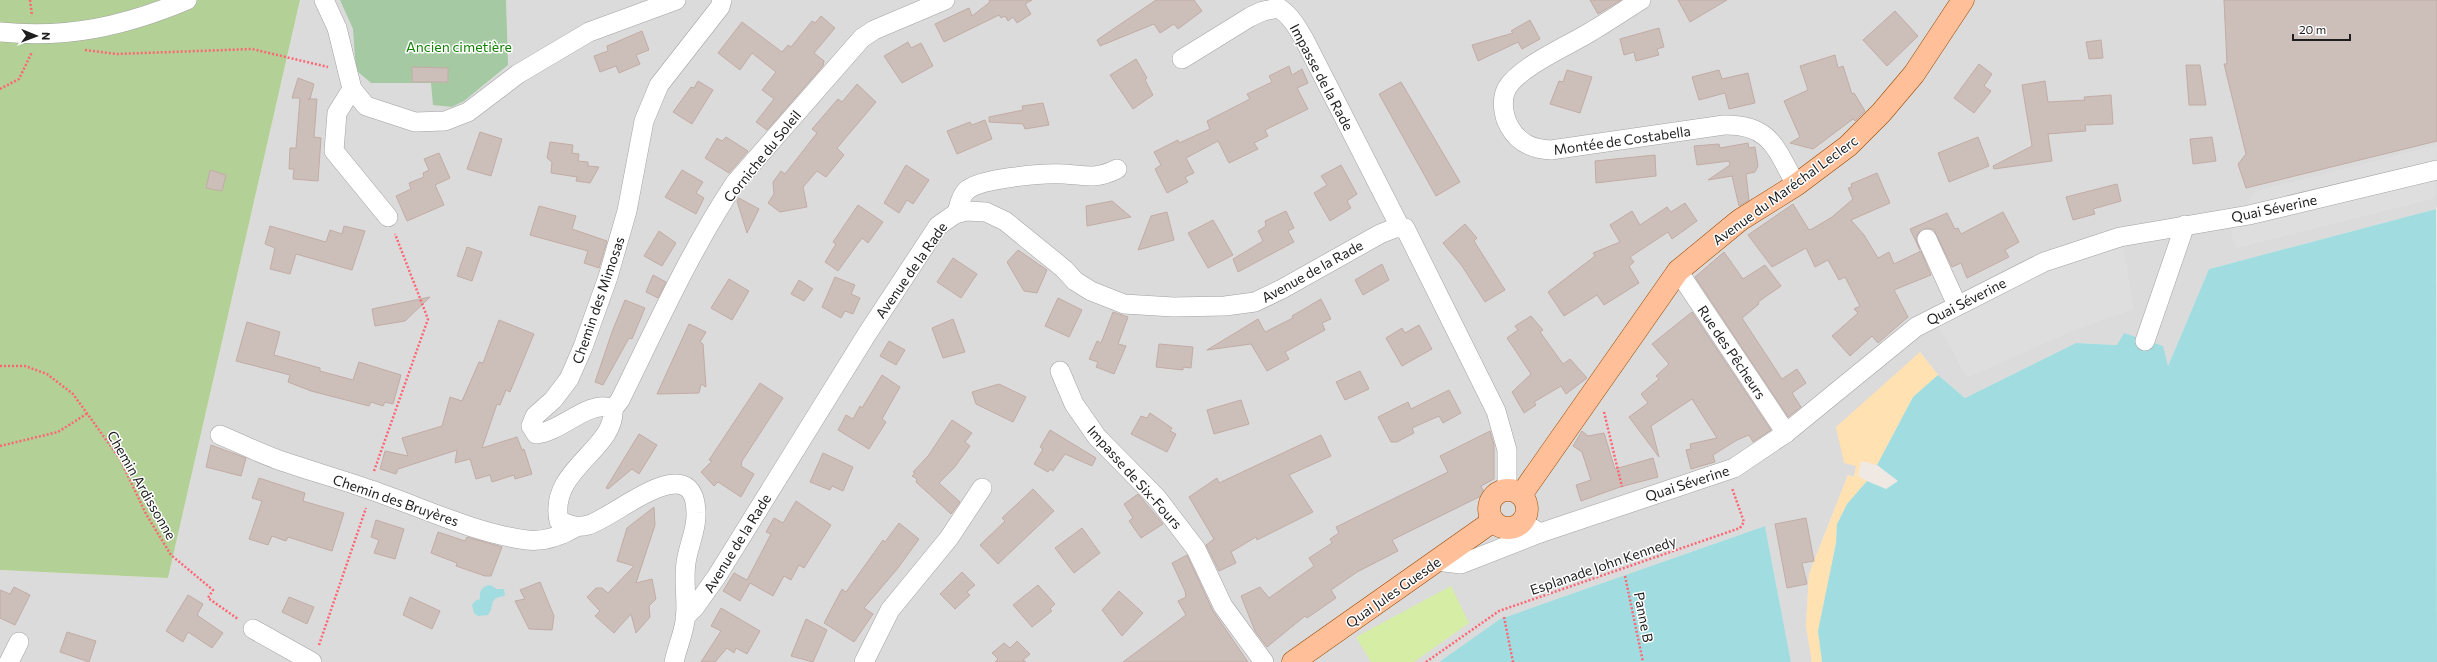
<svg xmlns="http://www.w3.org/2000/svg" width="2437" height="662" font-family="Commissioner,sans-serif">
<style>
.residential{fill:#dcdbdb}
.grass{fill:#d6eda6}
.forest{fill:#b3d196}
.sand{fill:#ffe1b2}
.cemetery{fill:#a5caa3}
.parking{fill:#dedede}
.water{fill:#a1dde0}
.building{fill:#ccbeb9;stroke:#c2aca5}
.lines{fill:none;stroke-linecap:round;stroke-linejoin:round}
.minor-casing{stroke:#a2a2a2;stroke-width:20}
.major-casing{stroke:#984900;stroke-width:23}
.path{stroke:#ff6573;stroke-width:2.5;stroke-dasharray:2 2;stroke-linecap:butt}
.minor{stroke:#fff;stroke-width:19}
.major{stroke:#ffbf99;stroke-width:22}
.labels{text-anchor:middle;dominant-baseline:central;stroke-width:3;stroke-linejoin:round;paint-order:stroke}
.park-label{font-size:14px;fill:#138206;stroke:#fff}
.street-label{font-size:14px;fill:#1e1e1e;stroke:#fff}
</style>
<rect width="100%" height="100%" fill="#f0e9e3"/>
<path class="residential" d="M300 0H2437V206L2436 209 2209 269 2168 366 2117 345 2076 343 1965 398 1938 375 1920 352 1856 466 1854 477 1848 475 1809 574 1806 626 1812 662H1791L1765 526 1500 619 1439 662H0V570L168 578Z"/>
<path class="grass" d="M1451 586 1469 623 1414 662H1371L1356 637Z"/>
<path class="forest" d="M0 0H300L168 578 0 570Z"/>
<path class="sand" d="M1920 352 1938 375 1913 397 1877 465 1861 461 1858 476 1867 481 1847 504 1837 524 1836 543 1818 631 1822 662H1812L1806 626 1809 574 1848 475 1854 477 1856 466 1844 463 1836 427Z"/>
<path class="cemetery" d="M340 0H506L508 65 464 101 452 107 433 105 431 83H371L356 70 353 29Z"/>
<g class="parking">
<path d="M2437 145 2435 198 2236 248 2231 233 2254 192Z"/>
<path d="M2123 247 2134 309 2072 331 1967 378 1939 326 2047 271Z"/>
</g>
<g class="water">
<path d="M2436 209 2437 662H1822L1818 631 1836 543 1837 524 1847 504 1867 481 1886 489 1898 481 1877 465 1913 397 1938 375 1965 398 2076 343 2117 345 2124 333 2163 346 2168 366 2209 269Z"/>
<path d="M1765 526 1791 662H1439L1500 619Z"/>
<path d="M490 585 497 589H504L505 596C487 598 496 605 488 615L478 616 474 613 472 605 475 601 480 599C479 591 482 586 490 585Z"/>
</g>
<g class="building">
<path d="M989 0H1032L1025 4 1031 14 1017 23 1013 17 1008 21 1005 16 1001 18 999 15 944 42 935 24 969 8 972 16 990 2Z"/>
<path d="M1156 0H1194L1202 11 1178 29 1174 24 1160 33 1154 24 1100 46 1097 40Z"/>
<path d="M1590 0H1621L1598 14Z"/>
<path d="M1678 0H1727L1690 22Z"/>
<path d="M2224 0H2437V141L2246 188 2238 164 2246 154 2224 64H2227Z"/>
<path d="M1895 11 1918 36 1887 66 1863 40Z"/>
<path d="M821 16 835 28 814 53 824 61 823 66 767 130 756 122 774 99 762 90 776 72 752 53 740 70 718 53 742 22 782 52 788 45 791 47 812 21 815 23Z"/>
<path d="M1530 20 1540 39 1522 49 1518 42 1478 61 1472 45 1513 33 1511 31Z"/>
<path d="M1659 28 1664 47 1657 49 1659 55 1636 61 1634 52 1624 55 1620 39Z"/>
<path d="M642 31 649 50 636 55 640 64 619 73 616 66 600 72 594 56 608 51 607 46Z"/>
<path d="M2101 40 2103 58 2089 59 2086 42Z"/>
<path d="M908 42 911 48 921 43 933 66 902 83 884 56Z"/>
<path d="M1835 55 1838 68 1843 66 1852 94 1854 93 1865 111 1855 121 1853 119 1813 149 1790 143 1800 137 1784 101 1808 90 1800 66Z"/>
<path d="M1136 59 1147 78 1145 80 1153 95 1133 109 1110 75Z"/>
<path d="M1979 64 1992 74 1984 86 1991 91 1974 113 1954 98Z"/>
<path d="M2186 65H2200L2206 105H2189Z"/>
<path d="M1289 66 1292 75 1302 69 1308 83 1297 88 1308 109 1265 130 1268 136 1254 143 1258 149 1229 163 1218 141 1186 158 1194 173 1185 177 1188 182 1167 193 1155 169 1161 165 1154 152 1178 140 1179 143 1210 129 1207 121 1250 99 1247 94 1272 82 1269 76Z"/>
<path d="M412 67 448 68V82H412Z"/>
<path d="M1567 70 1592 77 1580 113 1550 104 1559 81 1563 82Z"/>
<path d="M1719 70 1722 79 1748 73 1755 103 1729 109 1725 93 1699 100 1692 77Z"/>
<path d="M298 78 314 84 310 99H308H317L314 137 321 138 318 181 293 179 294 169H289L290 148H296L300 98H292Z"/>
<path d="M698 81 713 90 692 124 673 112 691 87 694 88Z"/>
<path d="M2045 81 2048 102 2085 100 2084 97 2111 95 2113 124 2085 125 2086 131 2048 134 2052 161 1994 169 1993 166 2032 146 2022 85Z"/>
<path d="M1401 82 1460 182 1436 196 1379 94Z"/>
<path d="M857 84 876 102 837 148 844 155 826 177 817 171 803 187 807 207 780 212 768 203 774 194 773 182 781 171 785 174 817 133 812 129 838 99 842 102Z"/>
<path d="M1043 103 1049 125 1025 129 1023 124 989 122V117L1023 110 1022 106Z"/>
<path d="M985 120 992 139 957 154 947 131 970 122 972 125Z"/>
<path d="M480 132 502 139 491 176 467 169Z"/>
<path d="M726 137 748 151 729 173 705 158 717 138 722 141Z"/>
<path d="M1978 137 1989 166 1949 182 1938 153Z"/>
<path d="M2212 137 2216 161 2193 164 2190 139Z"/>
<path d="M550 142 573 145 572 153 579 154 578 161 588 162V166L599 167 590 183 576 181 577 177 551 173 552 162 547 158Z"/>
<path d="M1748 143 1749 148 1755 147 1758 166 1755 172 1746 174 1749 200 1739 206 1732 176 1708 180 1730 165 1729 161 1697 165 1694 146 1719 144 1720 148Z"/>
<path d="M439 153 450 178 435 185 444 205 407 221 396 196 411 189 409 183 424 177 423 173 429 170 424 159Z"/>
<path d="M1655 155 1656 176 1596 183 1595 161Z"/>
<path d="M906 165 929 180 913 204 907 200 899 213 884 203Z"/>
<path d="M1341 165 1357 194 1347 201 1351 208 1330 221 1314 193 1327 185 1321 176Z"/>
<path d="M210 170 226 175 222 191 206 188Z"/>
<path d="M682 170 703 182 696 193 704 198 696 214 665 197Z"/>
<path d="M1877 173 1890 203 1851 220 1864 235 1878 258 1889 252 1894 264 1921 251 1931 275 1894 290 1908 317 1878 343 1872 336 1850 356 1832 336 1858 313 1854 309 1860 306 1845 277 1839 280 1828 260 1815 267 1806 248 1772 267 1748 235 1793 204 1809 230 1812 229 1832 217 1853 199 1848 188 1852 187 1851 184Z"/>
<path d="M2117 184 2121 201 2093 209 2095 214 2073 220 2066 197Z"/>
<path d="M739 198 759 209 747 233 737 201Z"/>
<path d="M1112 201 1131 217 1087 226 1086 206Z"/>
<path d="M1685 203 1697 221 1672 239 1668 232 1630 257 1634 262 1629 266 1639 283 1604 305 1597 295 1564 316 1548 292 1595 256 1593 253 1620 242 1610 225 1632 211 1640 225 1667 207 1671 212Z"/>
<path d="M858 205 883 222 868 243 862 238 838 271 825 262 836 244 833 242Z"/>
<path d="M539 206 576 216 572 229 607 241 599 268 584 263 588 251 530 235Z"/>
<path d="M1286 211 1294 228 1288 231 1294 242 1238 272 1233 259 1263 241 1258 231 1266 226 1265 221Z"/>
<path d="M1167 212 1174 240 1138 250 1151 216Z"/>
<path d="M2003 212 2019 242 2005 250 2009 257 1967 278 1961 263 1952 267 1934 230 1928 228 1918 233 1916 238 1920 250 1910 229 1947 213 1955 229 1958 228 1961 234Z"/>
<path d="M1213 220 1233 255 1208 268 1188 233Z"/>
<path d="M1465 224 1477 238 1474 241 1505 290 1485 302 1462 266 1443 243Z"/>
<path d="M270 226 326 242 330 230 342 234 344 226 365 231 352 270 296 254 290 274 270 269 275 248 265 244Z"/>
<path d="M659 231 676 243 662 266 644 256Z"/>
<path d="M467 247 482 252 472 281 457 276Z"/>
<path d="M1018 250 1047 270 1037 293 1024 291 1007 262Z"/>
<path d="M1724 252 1743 279 1765 265 1781 286 1758 302 1759 304 1742 318 1782 379 1797 369 1806 383 1792 393 1801 407 1788 417 1695 277Z"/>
<path d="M953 258 977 274 961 298 937 282Z"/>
<path d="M1382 264 1389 280 1363 295 1355 280Z"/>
<path d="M653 275 666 282 658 298 646 292Z"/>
<path d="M835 277 855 285 851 294 860 298 853 314 845 311 841 318 822 307Z"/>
<path d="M729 279 749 291 732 320 711 308Z"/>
<path d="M799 280 813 289 804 301 791 294Z"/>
<path d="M430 297 405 321 375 326 372 309Z"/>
<path d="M1058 298 1082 310 1069 337 1045 326Z"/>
<path d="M1321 299 1331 319 1322 323 1325 330 1285 352 1289 359 1267 371 1251 344 1207 350 1258 319 1265 332 1293 318 1292 316Z"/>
<path d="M625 300 645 308 632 339 629 338 603 385 595 382 612 332Z"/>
<path d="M1113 312 1128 317 1118 344 1126 346 1114 374 1096 367 1098 362 1089 359 1097 341 1101 343Z"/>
<path d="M1692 312 1771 430 1753 442 1749 435 1737 440 1713 455 1715 462 1691 469 1686 450 1691 449 1690 444 1717 438 1692 399 1651 426 1659 457 1629 417 1648 403 1641 394 1659 379 1656 376 1669 364 1652 344Z"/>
<path d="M1531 316 1543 330 1540 332 1563 364 1570 359 1587 378 1566 394 1561 386 1534 402 1536 405 1524 413 1512 392 1531 374 1507 338 1518 330 1515 326Z"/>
<path d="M953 319 965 352 943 358 932 328Z"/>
<path d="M499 320 534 334 510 392 506 390 500 405 497 404 482 448 517 437 522 450 524 449 532 474 515 479 514 475 492 482 490 475 476 479 470 459 455 463 457 450 398 469 396 474 380 469 385 451 408 456 402 438 442 426 450 397 462 401 479 362 483 363Z"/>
<path d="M247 322 280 332 274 355 320 368V371L353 380 359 362 401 375 393 404 385 402 383 406 371 402 369 406 311 391 288 382 290 375 236 361Z"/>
<path d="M689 324 706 332 700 342 703 344 706 387 701 384 699 393 657 394Z"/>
<path d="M1419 325 1432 349 1402 366 1386 338 1402 328 1405 333Z"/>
<path d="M889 341 905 350 896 365 880 356Z"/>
<path d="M1159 344 1193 347 1191 368 1183 367V370L1156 367Z"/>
<path d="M1360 371 1369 389 1345 400 1336 382Z"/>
<path d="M882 375 900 387 882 419 886 422 869 449 838 430 846 415 853 419 860 406 862 408Z"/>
<path d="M760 383 783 398 742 461 741 466 754 474 741 497 718 482 714 486 701 472 712 461 709 460Z"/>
<path d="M999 384 1026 397 1013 422 976 404 972 392Z"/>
<path d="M1449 390 1461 413 1443 423 1439 416 1412 428 1414 433 1397 442H1391L1378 417 1408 402 1411 409Z"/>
<path d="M1241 400 1249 424 1214 434 1207 410Z"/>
<path d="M1150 413 1172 428 1170 431 1176 434 1167 452 1131 434 1141 416 1147 418Z"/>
<path d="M952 420 972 433 965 442 970 446 954 468 939 483 960 502 951 514 916 482 917 479 912 476 915 473 913 472 928 456Z"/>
<path d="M1050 430 1096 458 1092 466 1065 454 1053 471 1050 469 1048 472 1034 464 1043 449 1040 447Z"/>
<path d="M1490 431 1494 445V479L1481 486 1485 494 1392 540 1398 551 1357 572 1331 590 1336 598 1307 618 1305 616 1267 647 1255 631 1241 596 1260 587 1269 598 1314 566 1309 558 1332 543 1330 539 1339 533 1336 527 1448 472 1440 456Z"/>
<path d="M1582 431 1588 436 1604 433 1615 469 1653 458 1658 477 1620 487 1581 501 1576 485 1591 480 1582 452 1573 446Z"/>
<path d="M639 434 657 445 639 474 632 469 608 489 606 488Z"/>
<path d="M1321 435 1331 456 1289 475 1313 512 1257 540 1256 537 1231 552 1236 563 1219 571 1206 545 1214 539 1189 497 1217 478 1219 483Z"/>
<path d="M211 445 246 458 241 476 206 467Z"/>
<path d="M823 453 853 467 843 491 832 486 830 490 810 482Z"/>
<path d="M259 478 305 493 303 501 344 513 332 551 288 537 286 541 272 536 268 545 249 539 262 501 252 498Z"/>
<path d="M1033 489 1054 511 998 564 980 545 1005 521 1002 518Z"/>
<path d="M1138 494 1163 524 1141 538 1129 521 1133 518 1124 504Z"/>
<path d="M796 501 831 525 804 568 799 565 791 580 784 576 773 596 750 583 740 601 723 591 734 573 747 580 771 534 766 532 774 518 783 523Z"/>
<path d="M654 507 655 525 636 583 652 579 656 599 649 606 650 617 636 633 631 614 614 633 595 616 600 611 587 597 596 588H602L608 593 634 566 617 561 627 528Z"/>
<path d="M1806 518 1814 561 1802 563 1807 584 1787 588 1775 524Z"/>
<path d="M376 520 404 529 395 559 374 553 379 540 371 537Z"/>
<path d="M899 523 919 539 898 568 864 608 873 614 854 642 824 623 842 589 846 592 883 540 885 542Z"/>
<path d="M1082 528 1100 553 1074 573 1055 548Z"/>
<path d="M438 532 465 541 467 537 502 547 491 576H485L456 566 457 563 431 553Z"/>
<path d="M1187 555 1213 611 1248 662H1123L1186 615 1178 601 1186 597 1185 591 1172 563Z"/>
<path d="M962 572 975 585 967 592 970 595 955 609 940 594Z"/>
<path d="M540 582 554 616 552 630 529 629 515 601 525 599 520 590Z"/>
<path d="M1038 585 1055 604 1050 609 1052 611 1032 627 1013 605Z"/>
<path d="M14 587 30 595 15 625 0 618V590L10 594Z"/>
<path d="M1119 591 1143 613 1122 636 1102 610Z"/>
<path d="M188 595 203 604 197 615 223 633 212 648 188 632 183 642 166 631Z"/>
<path d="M289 597 314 607 307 624 282 612Z"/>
<path d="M410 597 440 611 432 629 403 615Z"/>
<path d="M721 608 760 631 747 654 736 648 734 653 727 648 715 662H701L721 631 711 626Z"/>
<path d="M806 619 827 630 813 662 791 656Z"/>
<path d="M67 632 96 641 89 662 60 652Z"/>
<path d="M1017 641 1030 654 1023 660 1026 662H995L998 659 992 653 1004 643 1010 648Z"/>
</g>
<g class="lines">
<defs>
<g id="minor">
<path d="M324 0 337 28 352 89 366 106 415 122 445 121 468 112 518 74 589 32 676 0"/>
<path d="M1641 0C1625 10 1609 21 1592 31 1570 45 1520 66 1507 88 1501 99 1503 115 1509 126 1518 143 1532 149 1551 150L1724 125C1771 124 1776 149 1796 185"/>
<path d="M0 32C67 39 125 26 187 0"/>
<path d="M1182 59 1250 17 1263 11 1279 8C1291 16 1297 27 1304 39L1400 227"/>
<path d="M352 89 337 113 334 151 388 217"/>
<path d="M957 213C959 206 960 197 966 191 979 178 1044 173 1064 174 1086 175 1095 180 1117 169"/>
<path d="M1927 239 1957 305"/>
<path d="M1678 271 1786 433"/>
<path d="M2145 341 2185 225"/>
<path d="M1060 371 1074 404 1097 437 1157 498 1196 549 1223 606 1264 662"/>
<path d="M613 409 620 400C655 329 691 249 735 183L862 38 874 30 945 0"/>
<path d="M220 435C239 443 257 452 276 459 307 470 340 479 371 490 421 507 474 533 527 540 544 542 561 536 576 527"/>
<path d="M1522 522 1540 533 1734 468 1786 433 1916 327 2044 262 2120 237 2249 215 2437 170"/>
<path d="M1437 561 1461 564 1540 533"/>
<path d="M685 617 695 607 717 576 867 334 938 226 955 214 966 211 986 212 1005 221 1064 269 1075 281 1091 291 1124 304 1173 307 1225 306 1255 302 1282 289 1380 234 1395 228H1405L1496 411 1507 450V480"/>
<path d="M253 629 312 662"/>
<path d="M9 662 19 642"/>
<path d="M674 662C677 648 683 635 685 621 688 602 683 582 686 563 688 546 697 530 696 513 695 444 613 519 588 525 577 528 570 525 559 521 548 469 616 450 613 409 589 398 562 432 536 434L531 426 535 416 553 400 569 379 583 347 608 277 627 211 644 121 659 85 720 7 722 0"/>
<path d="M864 662 890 610 949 538 982 488"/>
</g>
<g id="major">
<circle cx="1508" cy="509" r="19"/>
<path d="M1521 495 1678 271 1740 220 1796 185 1848 146 1881 113 1914 74 1963 0"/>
<path d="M1293 662 1493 521"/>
</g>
</defs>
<use href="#minor" class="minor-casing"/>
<use href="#major" class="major-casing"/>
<g class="path">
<path d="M30 0 32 16"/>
<path d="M85 50 116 54 252 49 328 67"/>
<path d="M0 89 19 79 32 52"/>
<path d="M0 366H25L47 374 73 394 120 459 146 514 171 555 213 590 208 598 238 619"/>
<path d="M1604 412 1622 487"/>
<path d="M0 446 58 432 88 413"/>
<path d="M374 471 428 319 395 234"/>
<path d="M1625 576 1643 662"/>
<path d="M1504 617 1513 662"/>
<path d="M319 645 366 508"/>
<path d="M1426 662 1499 611 1740 528 1744 522 1732 488"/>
</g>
<use href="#minor" class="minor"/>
<use href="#major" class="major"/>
</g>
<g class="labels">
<g class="park-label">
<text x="459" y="46">Ancien cimetière</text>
</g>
<g class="street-label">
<text transform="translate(1322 77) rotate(62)">Impasse de la Rade</text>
<text transform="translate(1622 140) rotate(-8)">Montée de Costabella</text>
<text transform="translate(762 156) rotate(-51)">Corniche du Soleil</text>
<text transform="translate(1785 190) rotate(-36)">Avenue du Maréchal Leclerc</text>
<text transform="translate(2274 208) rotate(-12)">Quai Séverine</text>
<text transform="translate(911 270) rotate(-55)">Avenue de la Rade</text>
<text transform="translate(1312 271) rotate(-29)">Avenue de la Rade</text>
<text transform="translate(598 300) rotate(-71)">Chemin des Mimosas</text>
<text transform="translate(1966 301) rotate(-27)">Quai Séverine</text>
<text transform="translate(1732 352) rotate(56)">Rue des Pêcheurs</text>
<text transform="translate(1135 477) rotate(48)">Impasse de Six-Fours</text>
<text transform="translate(1687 483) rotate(-18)">Quai Séverine</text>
<text transform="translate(142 485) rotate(60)">Chemin Ardissonne</text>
<text transform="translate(396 500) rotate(19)">Chemin des Bruyères</text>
<text transform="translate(737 543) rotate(-58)">Avenue de la Rade</text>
<text transform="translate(1603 565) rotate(-19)">Esplanade John Kennedy</text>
<text transform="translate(1393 592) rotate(-35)">Quai Jules Guesde</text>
<text transform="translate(1644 617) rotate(79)">Panne B</text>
</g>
</g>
<g transform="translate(36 36) rotate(91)" stroke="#ffffff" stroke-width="3" paint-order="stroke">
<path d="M0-3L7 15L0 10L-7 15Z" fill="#1e1e1e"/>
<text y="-6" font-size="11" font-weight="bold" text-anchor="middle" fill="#1e1e1e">N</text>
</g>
<path d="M2293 34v6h57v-6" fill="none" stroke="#1e1e1e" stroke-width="2"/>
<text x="2299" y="34" font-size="12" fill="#1e1e1e" stroke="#ffffff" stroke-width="3" paint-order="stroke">20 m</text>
</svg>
